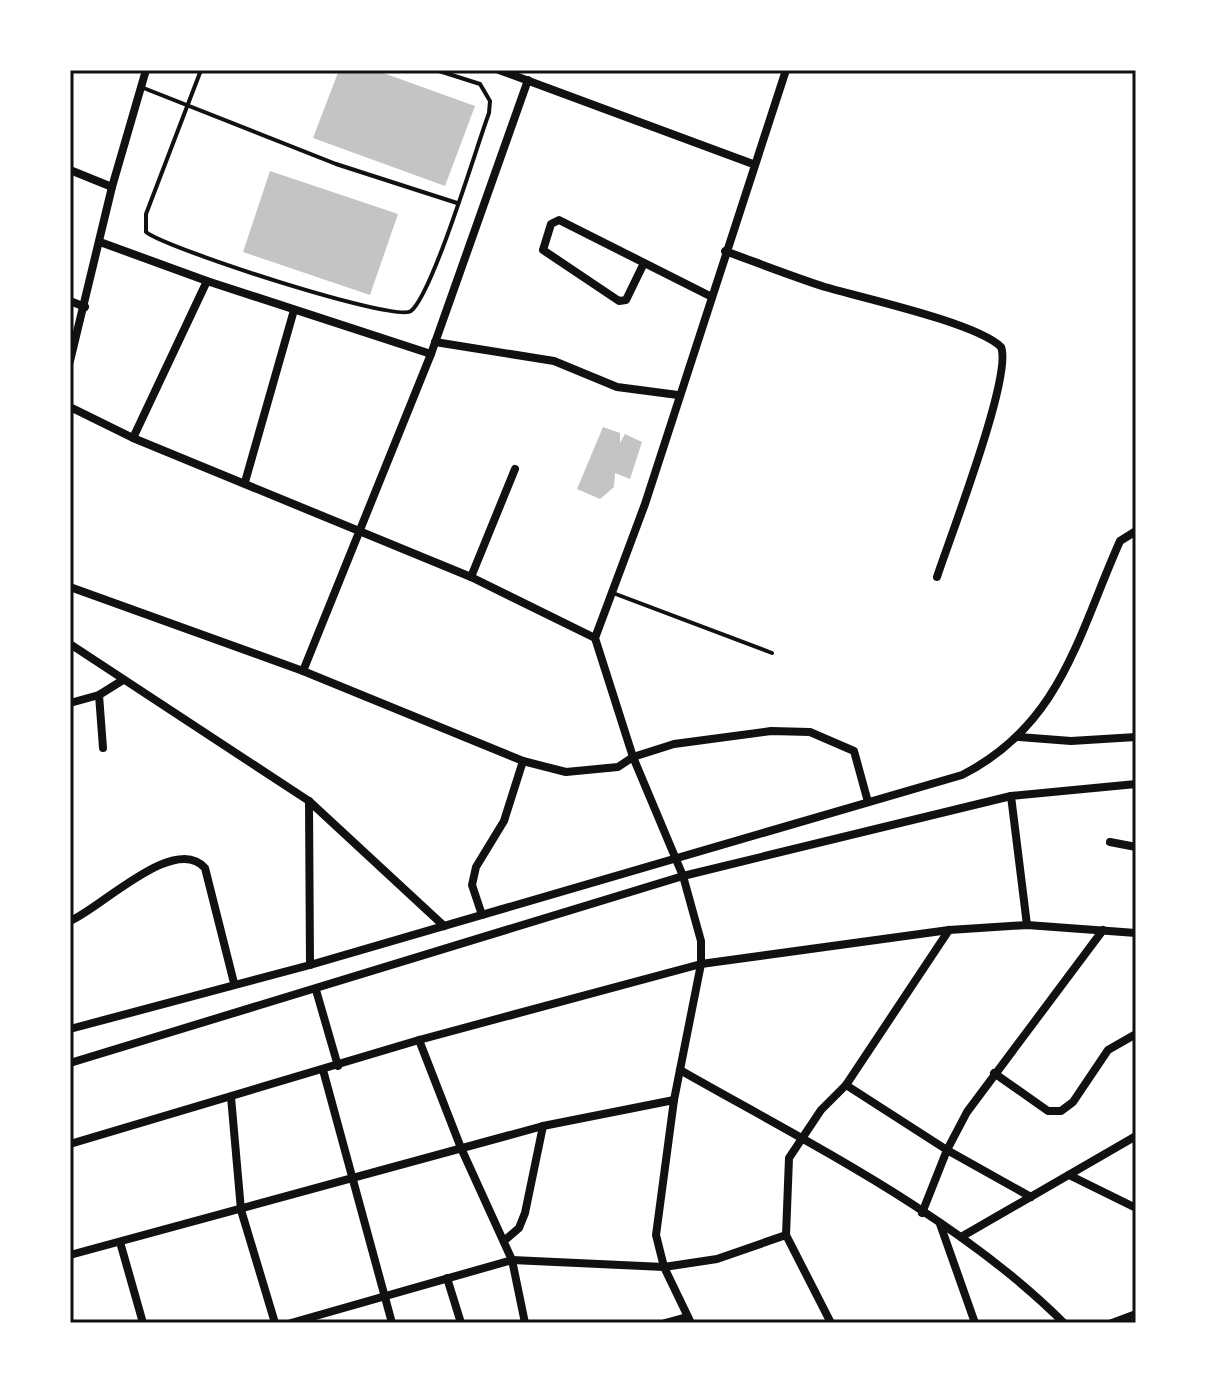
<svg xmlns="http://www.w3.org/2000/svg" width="1206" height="1393" font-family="'Open Sans',sans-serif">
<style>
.building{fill:#c4c4c4}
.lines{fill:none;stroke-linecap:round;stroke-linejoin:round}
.service{stroke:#111;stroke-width:4}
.minor{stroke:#111;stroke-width:8}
.neatline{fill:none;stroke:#111;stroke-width:3}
</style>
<rect width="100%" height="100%" fill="#fff"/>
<g class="building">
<path d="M339 70H375L475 106 445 186 313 138Z"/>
<path d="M270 171 398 214 370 295 243 252Z"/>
<path d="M603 427 620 433V443L625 434 642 442 630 479 615 473 614 487 600 499 577 489Z"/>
</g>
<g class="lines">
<g class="service">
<path d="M201 70 146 214V232C167 249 396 323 411 311 433 293 476 148 489 113L490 101 480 84 436 70"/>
<path d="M141 87 336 164 457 203"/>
<path d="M613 593 772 653"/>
</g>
<g class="minor">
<path d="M499 70 753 164"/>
<path d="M70 170 112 187"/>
<path d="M100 242 207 281 431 354"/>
<path d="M725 251C758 263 791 276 825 287 863 298 977 323 1001 347 1013 375 949 540 937 577"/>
<path d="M644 263 626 300 619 301 543 250 551 224 559 220 710 296"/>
<path d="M70 301 85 307"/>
<path d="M435 342 554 361 617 387 678 395"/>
<path d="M70 361 112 187 146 70"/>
<path d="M70 407 133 438 471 577 595 638"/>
<path d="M133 438 207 281"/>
<path d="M245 482 294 310"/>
<path d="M471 577 515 469"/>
<path d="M70 587 303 671 523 761 566 772 618 767 633 757 674 744 771 731 810 732 854 751 868 802"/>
<path d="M70 644 309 801 444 926"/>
<path d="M303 671 431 354 528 80"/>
<path d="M99 695 103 748"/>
<path d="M70 703 99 695 123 680"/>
<path d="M1019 737 1071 741 1136 737"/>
<path d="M1011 796 1027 925"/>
<path d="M309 801 310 965"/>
<path d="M1110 842 1136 847"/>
<path d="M482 915 472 885 476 867 504 821 523 761"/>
<path d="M70 921C100 909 175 833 205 868L234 983"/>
<path d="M316 990 338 1066"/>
<path d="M70 1029 310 965 962 775C1061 725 1078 635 1120 541L1136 531"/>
<path d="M419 1040 461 1148 512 1260 525 1323"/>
<path d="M70 1063 683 876 1011 796 1136 784"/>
<path d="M323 1070 392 1323"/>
<path d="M680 1070C810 1144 958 1217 1064 1323"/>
<path d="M994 1073 1048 1111H1061L1073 1102 1108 1050 1136 1034"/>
<path d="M846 1085 947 1150 1031 1197"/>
<path d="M231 1097 241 1210 275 1323"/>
<path d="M70 1144 419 1040 701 964 949 930 1027 925 1136 933"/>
<path d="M1069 1175 1136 1208"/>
<path d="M922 1213 947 1150 967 1112 1103 930"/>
<path d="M940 1224 975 1323"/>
<path d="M961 1237 1136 1136"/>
<path d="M505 1240 519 1228 525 1213 543 1126"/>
<path d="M120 1242 143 1323"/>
<path d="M70 1255 543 1126 674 1100"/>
<path d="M447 1278 461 1323"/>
<path d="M291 1323 512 1260 664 1267 717 1259 786 1235"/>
<path d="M665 1323 687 1317"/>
<path d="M691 1323 664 1267 656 1235 674 1100 701 964V941L683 876 633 757 595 638 645 504 786 70"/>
<path d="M831 1323 786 1235 789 1158 821 1110 846 1085 949 930"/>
<path d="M1112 1323 1136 1314"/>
</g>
</g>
<rect width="1206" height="1393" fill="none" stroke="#ffffff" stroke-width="144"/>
<rect x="72" y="72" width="1062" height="1249" class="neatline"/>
</svg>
